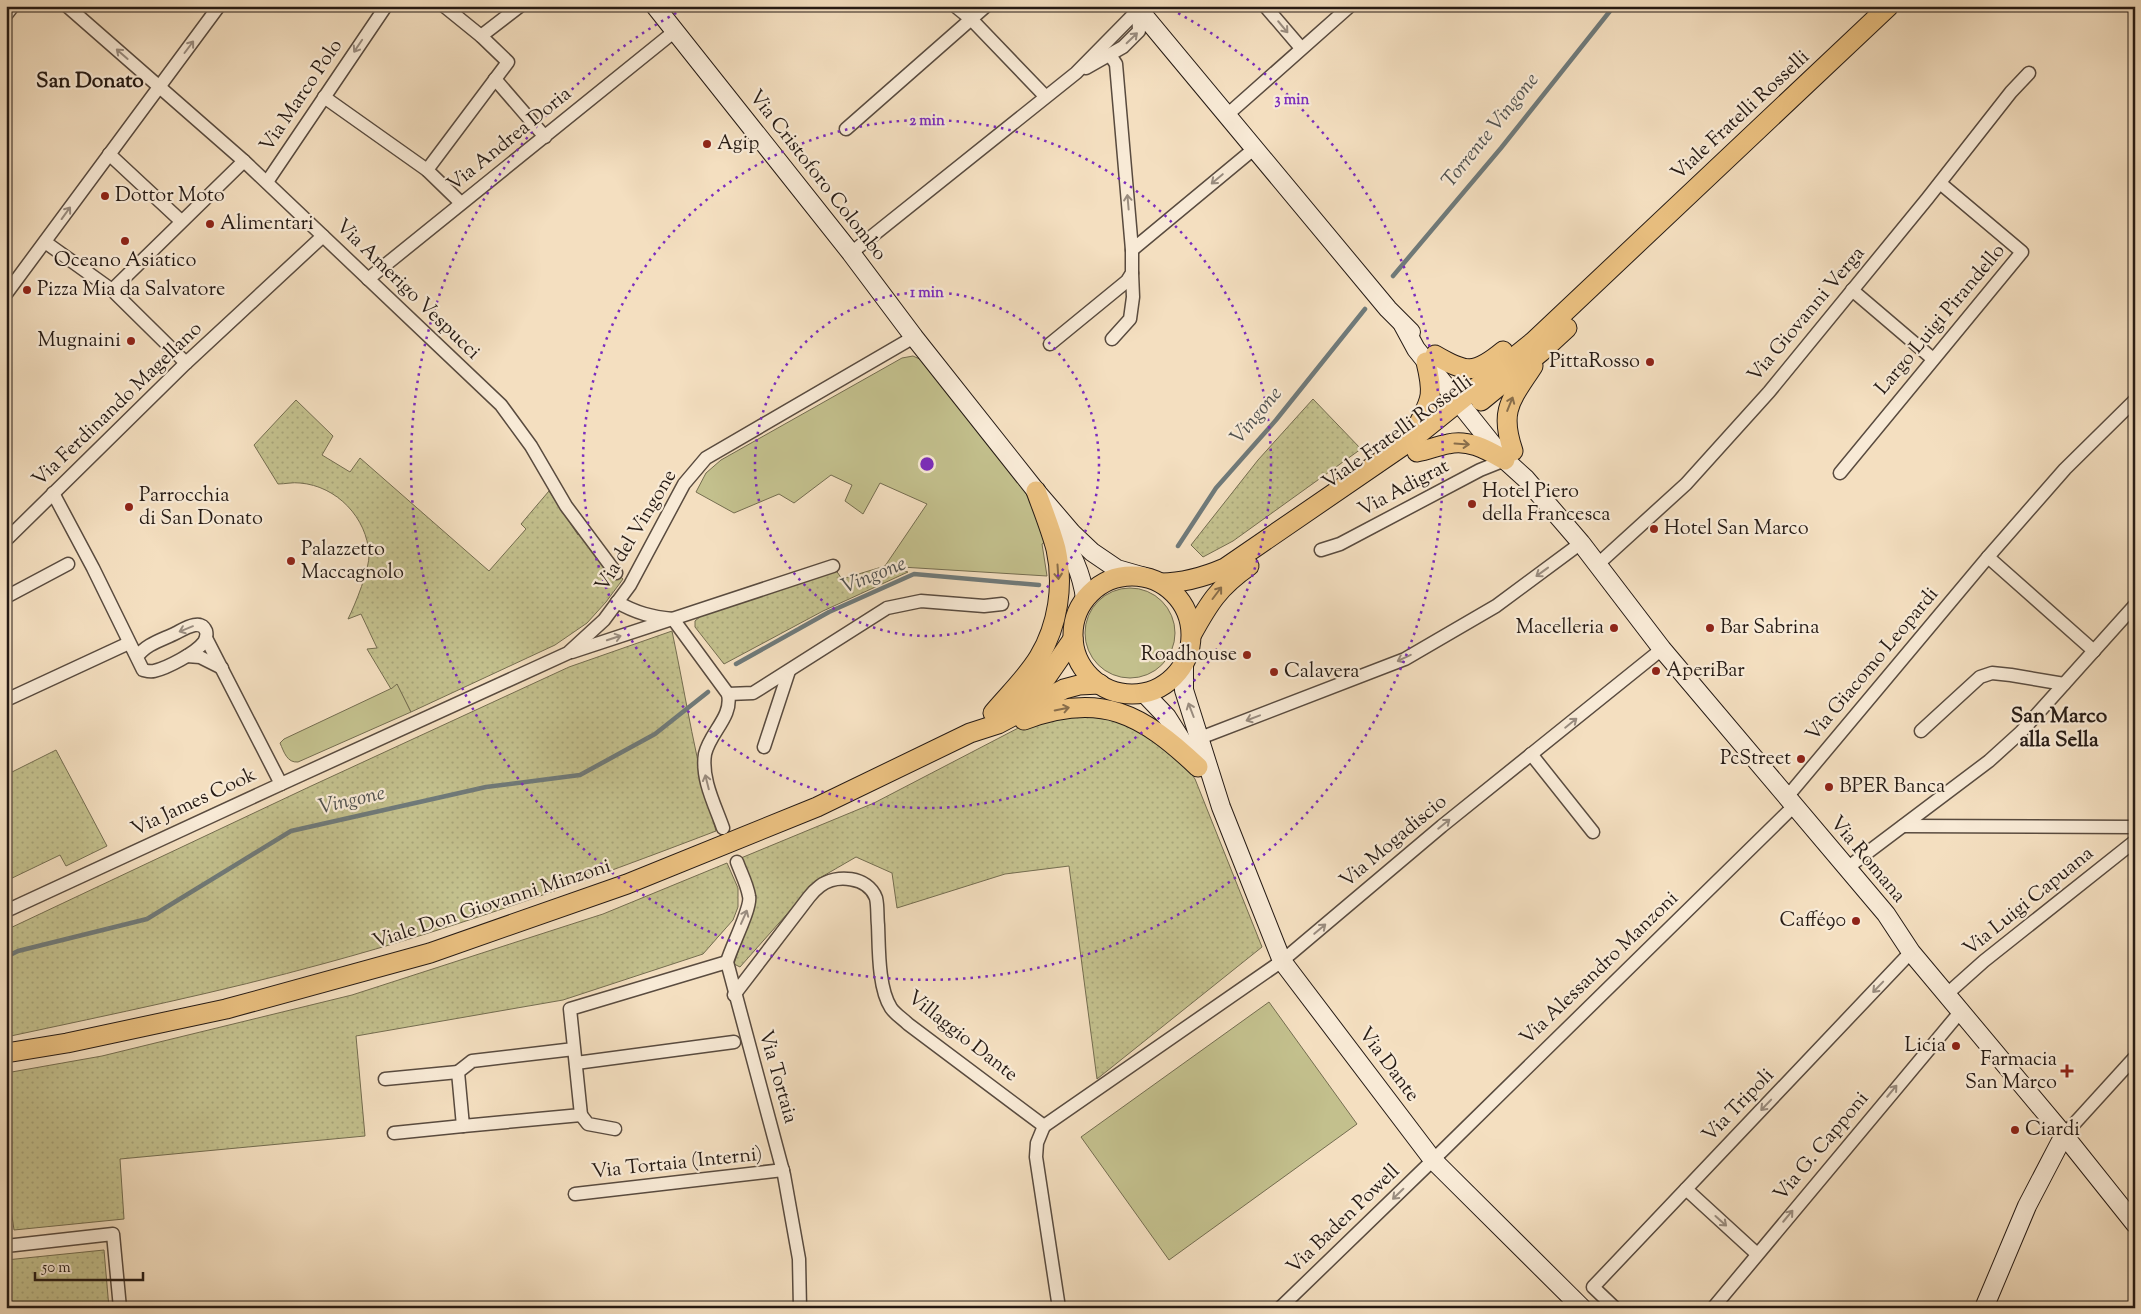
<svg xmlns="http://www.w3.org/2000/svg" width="2141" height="1314" font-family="'Sorts Mill Goudy',serif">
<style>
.green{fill:#c3c08d;stroke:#746d50}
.park{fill:url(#park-dots);stroke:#746d50}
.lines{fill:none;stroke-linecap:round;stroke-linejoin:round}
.stream{stroke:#6f7a7a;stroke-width:4.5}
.street-casing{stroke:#594b3f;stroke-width:15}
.secondary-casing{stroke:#251a14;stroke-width:20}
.primary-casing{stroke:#251a14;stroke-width:21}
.street{stroke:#f8ead6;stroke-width:12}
.secondary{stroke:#f8ead6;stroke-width:18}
.primary{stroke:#eac080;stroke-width:19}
.oneway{stroke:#998c7f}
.oneway2{stroke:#886d4a}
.ring{fill:none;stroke:#7b2cbf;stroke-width:2.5;stroke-dasharray:2.5 5}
.poi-dot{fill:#8f2418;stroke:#f8ead6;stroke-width:2}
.labels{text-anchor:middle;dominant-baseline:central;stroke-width:4.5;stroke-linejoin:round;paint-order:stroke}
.street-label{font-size:20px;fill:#251a14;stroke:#f8ead6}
.poi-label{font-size:20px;fill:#251a14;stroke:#f8ead6;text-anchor:start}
.neighbourhood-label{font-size:21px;font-weight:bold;fill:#251a14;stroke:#f8ead6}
.water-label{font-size:21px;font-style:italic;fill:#505250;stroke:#f8ead6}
.centre{fill:#7b2cbf;stroke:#f8ead6;stroke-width:2.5}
.ring-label{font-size:15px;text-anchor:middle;font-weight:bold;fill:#7b2cbf;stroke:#f8ead6;stroke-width:4.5;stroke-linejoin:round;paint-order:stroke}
</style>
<defs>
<pattern id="park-dots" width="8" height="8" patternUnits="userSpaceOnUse" patternTransform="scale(1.25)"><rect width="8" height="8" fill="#c3c08d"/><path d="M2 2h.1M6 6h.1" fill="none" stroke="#a7a479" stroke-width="1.8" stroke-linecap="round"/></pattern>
</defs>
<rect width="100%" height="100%" fill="#f4dfc0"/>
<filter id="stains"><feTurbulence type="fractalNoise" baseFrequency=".004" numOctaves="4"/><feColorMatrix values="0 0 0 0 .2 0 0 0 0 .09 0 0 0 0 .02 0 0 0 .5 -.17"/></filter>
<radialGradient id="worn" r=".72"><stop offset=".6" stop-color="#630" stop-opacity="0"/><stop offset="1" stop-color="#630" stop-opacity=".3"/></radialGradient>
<g class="green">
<path d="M913 356 924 361 1030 495 1048 540 1042 544 1047 576 885 566 927 504 880 483 863 514 845 501 852 485 831 475 794 503 779 494 734 513 696 492 706 473 721 460 902 358Z"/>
<circle cx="1130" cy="633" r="45"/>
<path d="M397 683 411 712 298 762C287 763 284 752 280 743L284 739 390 689Z"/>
<path d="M1269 1002 1357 1124 1169 1260 1081 1137Z"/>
</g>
<g class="park">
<path d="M1313 399 1361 449 1233 541 1203 557 1191 545 1258 460Z"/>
<path d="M296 400 333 436 322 455 350 472 360 458 489 571 526 529 521 524 549 491 578 535 584 529 616 573 623 579 606 602 587 623 555 645 411 712 397 684 391 689 367 649 377 648 361 614 348 619C355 605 370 568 369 554 367 518 337 486 300 483 293 482 285 484 278 484L254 445Z"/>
<path d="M833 566 842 579 885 566 908 572 823 611 724 664 695 627V621L701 616Z"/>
<path d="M672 631C686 697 696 766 716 831 588 880 459 927 326 963 221 992 113 1014 6 1037V930L309 787 569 667Z"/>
<path d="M1087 713 1139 726 1180 758 1195 779 1262 947 1097 1079 1069 866 1005 874 897 908 892 873 856 857 818 879 740 967 734 964 756 896 741 858 874 803 1026 724Z"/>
<path d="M56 750 107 846 66 866 60 855 6 881V775Z"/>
<path d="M727 863 738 888V907L733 920 703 954 563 1000 356 1036 365 1136 120 1159 124 1219 14 1230 6 1173V1073L102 1056 352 995 603 914Z"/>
<path d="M104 1250 109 1308H6V1260Z"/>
</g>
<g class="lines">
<g class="stream">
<path d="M1393 276 1501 148 1614 6"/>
<path d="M1178 546 1216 488 1276 420 1365 309"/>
<path d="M736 664 829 612 914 574 1039 585"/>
<path d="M6 957 18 951 147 919 291 831 486 787 580 775 655 734 708 692"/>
</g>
<defs>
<g id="street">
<path d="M67 6 244 161 501 405 531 446 566 506 616 573"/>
<path d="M955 6 971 19 1045 96"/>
<path d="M1265 6 1301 48"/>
<path d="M6 15 13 6"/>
<path d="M481 36 520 6"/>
<path d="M1086 68 1123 47 1139 31 1138 9"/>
<path d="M495 79 545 137"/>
<path d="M324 97 427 170 461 203"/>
<path d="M1227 115 1350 6"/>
<path d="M846 129 986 6"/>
<path d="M109 154 181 221"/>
<path d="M427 170 508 62 481 36 444 6"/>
<path d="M267 182 386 6"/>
<path d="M45 242 112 290 186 363"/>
<path d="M1132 250 1255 148"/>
<path d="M851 253 1076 73 1142 6"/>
<path d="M368 279 675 31"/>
<path d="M112 290 244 161"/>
<path d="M1852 290 1933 359"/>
<path d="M6 294 219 6"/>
<path d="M1112 339 1130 319 1133 297 1132 273"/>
<path d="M1050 344 1127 281 1132 273V250L1116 64 1110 55"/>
<path d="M1840 473 2022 252 1940 183"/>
<path d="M53 493 93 568 143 670C147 671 150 672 154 671 167 668 196 653 204 642 206 639 207 635 206 631 201 618 184 629 176 633 162 640 146 644 137 657"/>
<path d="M6 540 186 363 323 236"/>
<path d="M1321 550 1340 544 1480 470 1505 460"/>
<path d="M1988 557 2094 651"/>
<path d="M1597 565 1686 484 1769 392 1927 199 2011 92 2029 73"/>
<path d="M6 597 68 564"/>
<path d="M617 602C636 613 652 617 673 619L728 694C733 717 710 732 705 754 701 779 715 805 723 828"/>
<path d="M572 652 833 566"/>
<path d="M187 656 200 657 222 668"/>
<path d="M728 694 753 693 887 608 921 601 984 606 1002 604"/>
<path d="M6 700 129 643"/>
<path d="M1921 731 1980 677 1992 673 2011 675 2064 684"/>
<path d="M1200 738 1405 659 1496 606 1581 543"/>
<path d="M764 747 789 671"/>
<path d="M1531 754 1593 832"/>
<path d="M281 784 568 653 604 620 630 585 684 484 706 458 914 337"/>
<path d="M1787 797 1988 557 2065 469 2135 400"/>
<path d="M1903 826 2135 827"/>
<path d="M737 862C741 873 747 884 749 896 752 907 731 947 727 962L784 1175 799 1259 800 1308"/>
<path d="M1847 868 1989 761 2021 732 2135 605"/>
<path d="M6 911 281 784 206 638"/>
<path d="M1947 994 1984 961 2135 841"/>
<path d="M734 995 809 897C812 893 816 889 820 886 836 874 868 876 876 898 878 906 877 917 878 925 879 948 878 988 891 1008 895 1014 903 1019 908 1024L1044 1126 1282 961 1442 826 1662 649"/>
<path d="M574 1049 472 1061 458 1072 463 1126 581 1115 570 1009 727 962"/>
<path d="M576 1063 734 1042"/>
<path d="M385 1079 458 1072"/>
<path d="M581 1115 588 1124 615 1129"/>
<path d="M1044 1126 1037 1143 1036 1157 1059 1308"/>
<path d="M394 1133 463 1126"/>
<path d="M2064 1135 2135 1057"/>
<path d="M1686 1189 1757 1254"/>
<path d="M575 1194 783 1170"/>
<path d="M6 1246 113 1234 120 1308"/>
<path d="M1280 1308 1433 1160 1794 806"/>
<path d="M1615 1308 1593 1287 1911 952"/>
<path d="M1713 1308 1961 1011"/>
</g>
<g id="secondary">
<path d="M655 6 851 253 914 337 1036 491 1072 533 1092 552 1117 569 1145 577"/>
<path d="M1136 6 1388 309 1411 332"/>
<path d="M1403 325 1416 349 1505 460 1526 479 1581 543 1662 649 1886 914 1911 952 2064 1135 2135 1224"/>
<path d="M1055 524C1069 549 1082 571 1085 599"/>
<path d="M1184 663V690L1221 807 1282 961 1433 1160 1582 1308"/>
<path d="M1144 693 1167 717 1196 763"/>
<path d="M1984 1308 2027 1206 2064 1135"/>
</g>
<g id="primary">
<path d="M1435 355C1466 373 1474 375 1503 351"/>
<path d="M1481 401 1541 352 1567 328"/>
<path d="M1413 436C1428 401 1436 403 1426 362"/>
<path d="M1513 451C1499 410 1511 400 1533 366"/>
<path d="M1417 452C1428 450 1437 446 1448 444 1469 439 1487 450 1505 460"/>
<circle cx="1132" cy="635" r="59"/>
<path d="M1161 583C1184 583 1204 577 1225 568L1410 441 1534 341 1889 6"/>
<path d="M1192 634C1209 603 1219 587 1249 566"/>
<path d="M1010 702 1046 678 1073 639"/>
<path d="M993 713C1009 694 1027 677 1039 657 1058 625 1064 585 1056 549 1051 530 1043 510 1036 491"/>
<path d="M1024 720C1101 691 1142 714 1198 767"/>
<path d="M6 1053 67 1043 226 1009 430 953 627 884 817 807 970 733 998 724 1064 689 1079 685 1100 684"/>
</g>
</defs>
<use href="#street" class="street-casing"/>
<use href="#secondary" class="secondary-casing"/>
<use href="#primary" class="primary-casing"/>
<use href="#street" class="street"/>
<use href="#secondary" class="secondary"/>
<use href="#primary" class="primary"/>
</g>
<defs><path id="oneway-shaft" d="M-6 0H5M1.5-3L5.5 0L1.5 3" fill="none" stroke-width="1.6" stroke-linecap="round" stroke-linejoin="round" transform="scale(1.25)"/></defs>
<g class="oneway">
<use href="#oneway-shaft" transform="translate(1283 27) rotate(50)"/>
<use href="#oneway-shaft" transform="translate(1132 38) rotate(-44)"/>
<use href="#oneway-shaft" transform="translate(358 46) rotate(124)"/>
<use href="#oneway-shaft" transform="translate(189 47) rotate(-53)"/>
<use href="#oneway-shaft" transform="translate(122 54) rotate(-139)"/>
<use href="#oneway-shaft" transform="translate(1217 179) rotate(140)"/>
<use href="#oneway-shaft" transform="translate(1128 202) rotate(-95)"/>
<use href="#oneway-shaft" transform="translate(66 213) rotate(-54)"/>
<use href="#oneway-shaft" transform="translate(1542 572) rotate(144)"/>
<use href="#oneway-shaft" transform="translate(186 629) rotate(158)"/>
<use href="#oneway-shaft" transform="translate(614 638) rotate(-18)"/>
<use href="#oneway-shaft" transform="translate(1404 658) rotate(155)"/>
<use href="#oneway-shaft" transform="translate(1191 710) rotate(-111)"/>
<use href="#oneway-shaft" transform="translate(1253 718) rotate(159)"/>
<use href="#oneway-shaft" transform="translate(1571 723) rotate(-39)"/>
<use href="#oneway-shaft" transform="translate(707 782) rotate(-104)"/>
<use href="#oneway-shaft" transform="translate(1444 824) rotate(-39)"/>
<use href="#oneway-shaft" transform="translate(744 917) rotate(-66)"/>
<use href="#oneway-shaft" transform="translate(1320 929) rotate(-40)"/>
<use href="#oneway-shaft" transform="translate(1878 987) rotate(134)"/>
<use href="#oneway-shaft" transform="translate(1892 1091) rotate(-50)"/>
<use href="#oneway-shaft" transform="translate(1766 1105) rotate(134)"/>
<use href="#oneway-shaft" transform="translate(1398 1194) rotate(136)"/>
<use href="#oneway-shaft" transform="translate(1788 1216) rotate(-50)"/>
<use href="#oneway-shaft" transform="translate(1721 1221) rotate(42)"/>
</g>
<g class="oneway2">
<use href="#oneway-shaft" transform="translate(1510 404) rotate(-68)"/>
<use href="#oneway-shaft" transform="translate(1462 444) rotate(4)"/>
<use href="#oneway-shaft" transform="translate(1058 572) rotate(86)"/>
<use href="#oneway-shaft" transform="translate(1217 593) rotate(-53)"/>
<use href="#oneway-shaft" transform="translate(1062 709) rotate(-11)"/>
</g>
<g class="ring">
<circle cx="927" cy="464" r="172"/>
<circle cx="927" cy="464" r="344"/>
<path d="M1165 6A516 516 0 1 1 689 6"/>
</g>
<g class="poi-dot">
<circle cx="707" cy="144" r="5"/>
<circle cx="105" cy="196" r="5"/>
<circle cx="210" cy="224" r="5"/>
<circle cx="125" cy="241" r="5"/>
<circle cx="27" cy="290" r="5"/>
<circle cx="131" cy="341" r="5"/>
<circle cx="1650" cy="362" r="5"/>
<circle cx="1472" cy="504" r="5"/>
<circle cx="129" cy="507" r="5"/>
<circle cx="1654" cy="529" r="5"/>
<circle cx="291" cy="561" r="5"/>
<circle cx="1614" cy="628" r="5"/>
<circle cx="1710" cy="628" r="5"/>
<circle cx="1247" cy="655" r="5"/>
<circle cx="1656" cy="671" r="5"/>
<circle cx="1274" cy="672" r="5"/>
<circle cx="1801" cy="759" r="5"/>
<circle cx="1829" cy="787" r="5"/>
<circle cx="1856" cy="921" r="5"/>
<circle cx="1956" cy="1046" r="5"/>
<path d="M2064.5 1063.5h5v5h5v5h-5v5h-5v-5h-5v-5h5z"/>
<circle cx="2015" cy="1130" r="5"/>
</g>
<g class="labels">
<g class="street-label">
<text transform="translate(302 96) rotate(-56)">Via Marco Polo</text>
<text transform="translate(1741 116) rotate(-43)">Viale Fratelli Rosselli</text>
<text transform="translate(510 140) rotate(-39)">Via Andrea Doria</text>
<text transform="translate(817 176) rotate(52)">Via Cristoforo Colombo</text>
<text transform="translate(407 290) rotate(44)">Via Amerigo Vespucci</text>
<text transform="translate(1807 315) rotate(-50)">Via Giovanni Verga</text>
<text transform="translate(1941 320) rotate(-50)">Largo Luigi Pirandello</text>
<text transform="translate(118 405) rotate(-44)">Via Ferdinando Magellano</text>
<text transform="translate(1398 433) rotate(-36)">Viale Fratelli Rosselli</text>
<text transform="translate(1404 489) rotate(-28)">Via Adigrat</text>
<text transform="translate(637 531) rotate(-59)">Via del Vingone</text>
<text transform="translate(1873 665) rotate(-50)">Via Giacomo Leopardi</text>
<text transform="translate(194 803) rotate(-25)">Via James Cook</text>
<text transform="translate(1394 842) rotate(-40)">Via Mogadiscio</text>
<text transform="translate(1867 860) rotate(50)">Via Romana</text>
<text transform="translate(2029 902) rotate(-39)">Via Luigi Capuana</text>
<text transform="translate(492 905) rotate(-18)">Viale Don Giovanni Minzoni</text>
<text transform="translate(1600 969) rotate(-44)">Via Alessandro Manzoni</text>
<text transform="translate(962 1037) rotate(38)">Villaggio Dante</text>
<text transform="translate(1388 1065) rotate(53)">Via Dante</text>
<text transform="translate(777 1077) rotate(74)">Via Tortaia</text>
<text transform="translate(1739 1106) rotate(-46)">Via Tripoli</text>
<text transform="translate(1822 1147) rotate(-50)">Via G. Capponi</text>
<text transform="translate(677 1164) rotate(-6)">Via Tortaia (Interni)</text>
<text transform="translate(1344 1220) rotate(-44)">Via Baden Powell</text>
</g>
<g class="poi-label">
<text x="717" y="144">Agip</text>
<text x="115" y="196">Dottor Moto</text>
<text x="220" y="224">Alimentari</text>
<text x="125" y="261" text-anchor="middle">Oceano Asiatico</text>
<text x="37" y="290">Pizza Mia da Salvatore</text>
<text x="121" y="341" text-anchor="end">Mugnaini</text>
<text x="1640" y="362" text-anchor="end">PittaRosso</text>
<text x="1482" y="492">Hotel Piero<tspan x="1482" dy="23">della Francesca</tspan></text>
<text x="139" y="496">Parrocchia<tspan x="139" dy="23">di San Donato</tspan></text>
<text x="1664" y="529">Hotel San Marco</text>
<text x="301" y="550">Palazzetto<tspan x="301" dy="23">Maccagnolo</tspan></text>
<text x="1604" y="628" text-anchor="end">Macelleria</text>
<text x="1720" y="628">Bar Sabrina</text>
<text x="1237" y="655" text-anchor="end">Roadhouse</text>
<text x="1666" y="671">AperiBar</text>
<text x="1284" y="672">Calavera</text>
<text x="1791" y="759" text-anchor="end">PcStreet</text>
<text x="1839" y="787">BPER Banca</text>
<text x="1846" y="921" text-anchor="end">Caffé90</text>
<text x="1946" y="1046" text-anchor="end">Licia</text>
<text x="2057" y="1060" text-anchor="end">Farmacia<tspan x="2057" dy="23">San Marco</tspan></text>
<text x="2025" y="1130">Ciardi</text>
</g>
<g class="neighbourhood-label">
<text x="90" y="82">San Donato</text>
<text x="2059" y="717">San Marco<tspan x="2059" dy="24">alla Sella</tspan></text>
</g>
<g class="water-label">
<text transform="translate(1491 131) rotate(-51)">Torrente Vingone</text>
<text transform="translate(1257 416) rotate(-50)">Vingone</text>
<text transform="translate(874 576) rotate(-22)">Vingone</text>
<text transform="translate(352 801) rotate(-13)">Vingone</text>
</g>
</g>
<circle cx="927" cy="464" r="8" class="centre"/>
<g class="ring-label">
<text x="1292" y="104">3 min</text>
<text x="927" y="125">2 min</text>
<text x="927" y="297">1 min</text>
</g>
<rect width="2141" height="1314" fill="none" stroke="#f4dfc0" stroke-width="25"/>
<rect x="8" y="8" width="2126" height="1299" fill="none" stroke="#251a14" stroke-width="2.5"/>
<rect x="12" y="12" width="2116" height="1289" fill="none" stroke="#251a14"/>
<path d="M35 1272v8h108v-8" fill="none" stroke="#251a14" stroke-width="2.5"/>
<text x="42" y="1272" font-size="15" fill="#251a14" stroke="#f8ead6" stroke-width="4" paint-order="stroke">50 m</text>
<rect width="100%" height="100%" filter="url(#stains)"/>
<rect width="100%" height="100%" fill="url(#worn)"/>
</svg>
